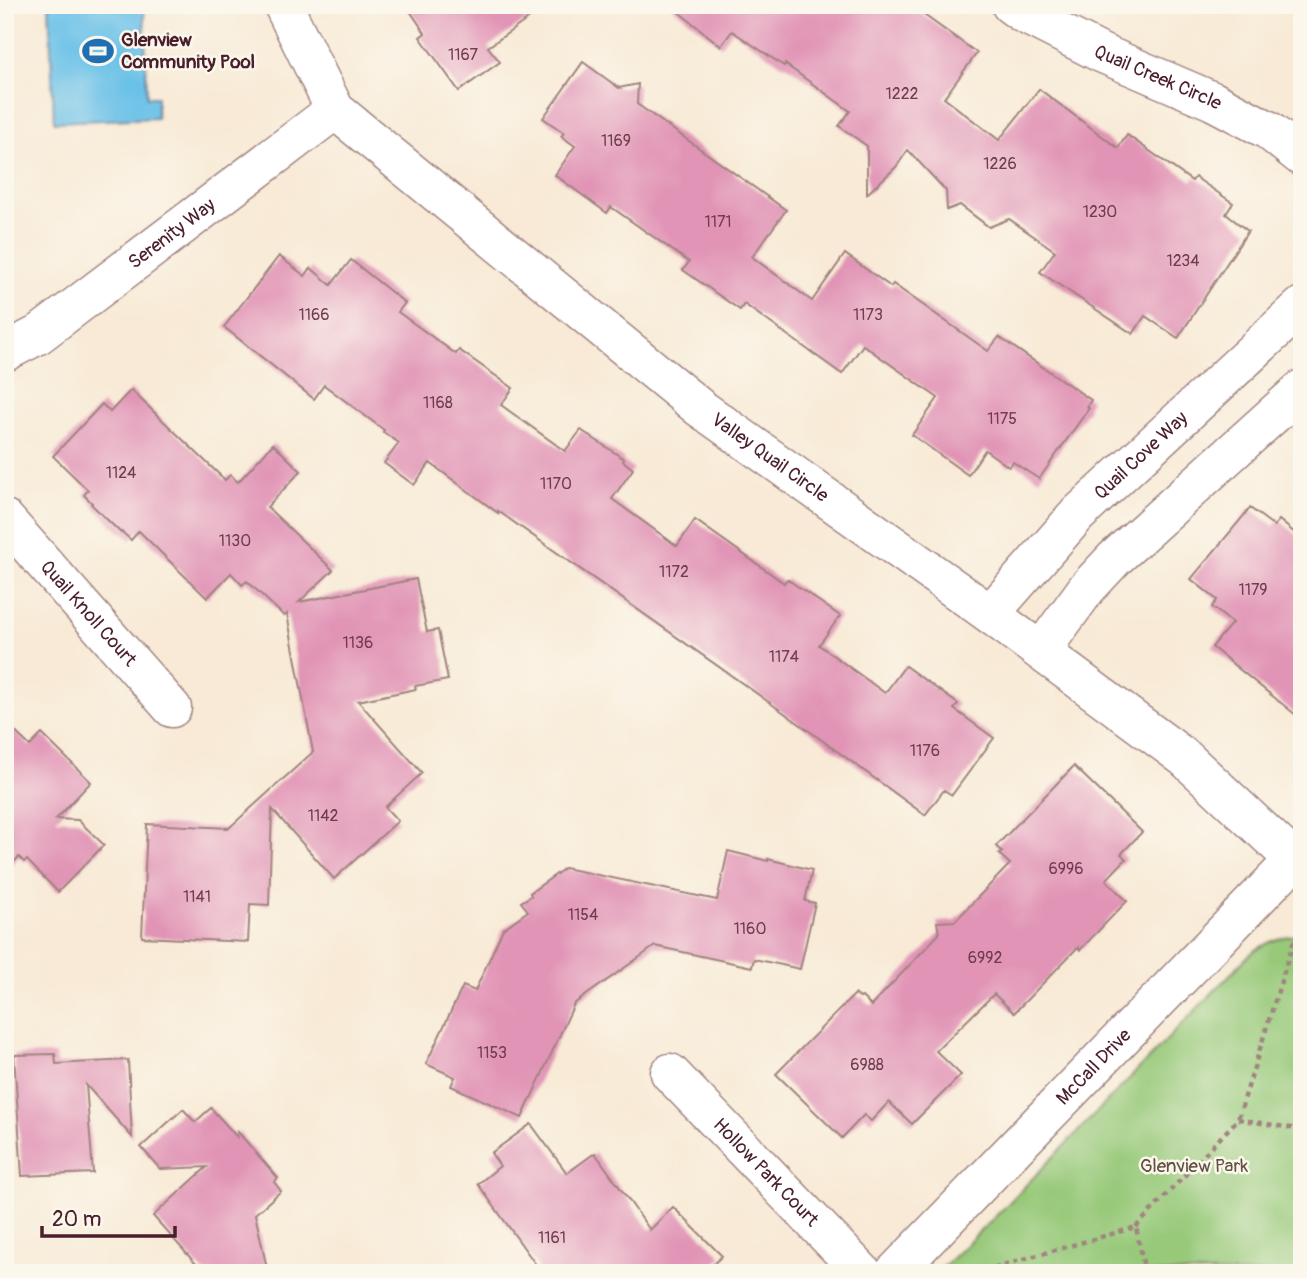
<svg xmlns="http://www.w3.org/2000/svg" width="1307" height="1278" font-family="Pangolin,sans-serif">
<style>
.green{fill:#97c979;stroke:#707452;stroke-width:2}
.water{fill:#6bc1e8;stroke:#5a708a;stroke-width:2}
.building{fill:#e194b6}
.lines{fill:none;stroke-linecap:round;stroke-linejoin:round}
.minor-casing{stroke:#a18480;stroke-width:41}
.path{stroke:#a18480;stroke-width:4.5;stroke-dasharray:5 5;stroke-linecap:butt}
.minor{stroke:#fff;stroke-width:38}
.labels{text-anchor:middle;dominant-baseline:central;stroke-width:5;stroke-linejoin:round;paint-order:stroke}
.number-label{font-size:16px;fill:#703c4e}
.poi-label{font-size:19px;font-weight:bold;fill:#4a1f2b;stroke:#fbf7ec;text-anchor:start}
.street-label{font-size:19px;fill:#4a1f2b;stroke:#fbf7ec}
.park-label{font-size:19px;fill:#615242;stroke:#fbf7ec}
</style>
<rect width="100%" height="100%" fill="#fbf7ec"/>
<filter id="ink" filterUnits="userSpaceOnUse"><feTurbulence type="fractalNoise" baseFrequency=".0143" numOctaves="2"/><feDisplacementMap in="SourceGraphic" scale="14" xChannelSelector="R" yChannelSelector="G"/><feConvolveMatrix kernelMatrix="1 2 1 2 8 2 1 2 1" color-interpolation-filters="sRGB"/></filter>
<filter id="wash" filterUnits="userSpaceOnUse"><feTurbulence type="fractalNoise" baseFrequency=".00686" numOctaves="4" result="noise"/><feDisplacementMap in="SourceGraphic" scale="28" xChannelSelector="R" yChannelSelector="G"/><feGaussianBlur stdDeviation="1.57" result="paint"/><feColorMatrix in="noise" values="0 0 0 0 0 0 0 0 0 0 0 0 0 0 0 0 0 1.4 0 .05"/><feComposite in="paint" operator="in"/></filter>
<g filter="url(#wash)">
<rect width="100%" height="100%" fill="#f8ead6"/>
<path class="green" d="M1302 935V1273H937L1000 1212 1249 955C1265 943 1281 935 1302 935Z"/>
<path class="water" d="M49 5H144L147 97H157V118L54 122Z"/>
<g id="blocks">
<g class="building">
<path d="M406 5H548L488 47 500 62 459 91 420 37 425 33Z"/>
<path d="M670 5H910L977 53 944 98 999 140 1039 89 1118 148 1127 135 1192 181 1195 177 1233 203 1226 214 1248 231 1178 338 1145 316 1133 334 1040 272 1055 251 1009 219 989 227 960 205 947 210 946 191 908 150 896 167 867 194V146L839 126 850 111 785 64 784 66 732 31 721 46Z"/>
<path d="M583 62 619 88 638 84 637 104 786 210 752 257 812 301 845 254 891 287 893 284 988 351 999 337 1091 400 1087 407 1089 408 1039 479 1013 462 1009 467 985 450 968 475 912 435 938 398 863 345 842 374 744 304 740 310 683 270 689 262 611 207 607 213 555 175 575 146 561 136 564 133 543 118Z"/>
<path d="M279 256 305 276 311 268 331 285 351 260 405 303 398 312 456 354 459 350 513 388 501 405 565 451 581 430 624 459 623 461 633 469 612 499 677 546 695 520 784 583 787 579 840 616 819 645 885 693 905 666 958 704 954 709 994 738 952 795 944 790 925 815 790 717 498 511V513L430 463 414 485 384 463 399 443 383 432 384 430 324 385 314 399 224 327Z"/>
<path d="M131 390 225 480 230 475 238 482 273 444 301 471 267 507 333 570 299 602 416 579 427 632 438 630 448 680 415 686 416 689 358 701 422 773 385 807 398 821 334 879 272 809 269 905 250 904 248 942 142 937 147 824 229 828 313 752 287 614 284 616 247 581 242 585 231 573 207 598 139 531 131 540 122 532 121 533 91 504 92 503 84 495 88 490 53 456 102 404 110 412Z"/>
<path d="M1250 508 1274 526 1279 520 1302 539V720L1212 647 1232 623 1212 607 1217 600 1191 579Z"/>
<path d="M5 722 30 746 42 734 91 782 56 819 78 820 104 845 58 892 27 860 24 862 19 857 5 871Z"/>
<path d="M1074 766 1142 832 1121 854 1126 859 1106 880 1127 901 1080 950 1078 947 1014 1013 994 994 936 1051 961 1075 912 1124 889 1102 871 1121 864 1115 842 1138 776 1074 855 994 860 998 862 997 871 1006 939 934 937 922 955 921 1010 864 999 854 1002 852 996 846Z"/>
<path d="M728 851 768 861V859L812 870 805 901 815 903 800 969 754 959 752 967 655 946 574 1004 522 1118 451 1086 455 1077 426 1064 463 986 475 991 503 929 528 911 521 902 531 896 530 893 565 868 717 900Z"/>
<path d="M55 1054 56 1064 128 1060 132 1137 86 1085 93 1173 22 1176 14 1055Z"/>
<path d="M211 1108 237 1137 238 1132 278 1178 274 1182 281 1191 255 1214 268 1273H204L153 1216 207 1167 160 1169 141 1147 183 1109 195 1122Z"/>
<path d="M531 1124 567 1173 595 1153 650 1230 673 1207 722 1256 704 1273H542L478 1184 500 1166 491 1153Z"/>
</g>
</g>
</g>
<g filter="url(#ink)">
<use href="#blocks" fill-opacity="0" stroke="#a18480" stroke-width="2"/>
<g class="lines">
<defs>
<g id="minor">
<path id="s1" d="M283 5 335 110 700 408 990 614 1185 758 1302 867"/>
<path id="s2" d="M1011 5 1022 13 1101 53 1213 101 1268 130 1302 157"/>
<path id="s3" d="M5 352 38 335 335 110"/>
<path id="s4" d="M5 519 172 708"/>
<path id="s5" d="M990 614 1078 514 1302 306"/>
<path d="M1041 651 1087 588 1114 559 1302 389"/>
<path id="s6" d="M670 1073 863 1273"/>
<path id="s7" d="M894 1273 1294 860"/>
</g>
</defs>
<use href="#minor" class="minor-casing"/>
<g class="path">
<path d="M1238 1119 1302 1130"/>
<path d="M1136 1227 1238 1119 1293 943 1302 950"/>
<path d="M975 1273 1136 1227 1145 1273"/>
</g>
<use href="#minor" class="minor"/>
</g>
</g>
<defs>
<symbol id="stadium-bare" viewBox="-9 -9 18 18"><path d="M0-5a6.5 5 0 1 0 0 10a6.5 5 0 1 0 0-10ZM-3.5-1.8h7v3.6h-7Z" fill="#1f6fb2" stroke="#fbf7ec" stroke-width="2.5" paint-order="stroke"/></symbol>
</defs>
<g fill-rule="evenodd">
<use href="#stadium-bare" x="76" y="29" width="44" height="44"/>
</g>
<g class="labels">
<g class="number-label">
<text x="463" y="55">1167</text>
<text x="902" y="94">1222</text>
<text x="616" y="141">1169</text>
<text x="1000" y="164">1226</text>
<text x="1100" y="212">1230</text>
<text x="718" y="222">1171</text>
<text x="1183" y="261">1234</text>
<text x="314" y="315">1166</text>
<text x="868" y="315">1173</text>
<text x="438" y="403">1168</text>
<text x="1002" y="419">1175</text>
<text x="121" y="473">1124</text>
<text x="556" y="484">1170</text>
<text x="235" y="541">1130</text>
<text x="674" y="572">1172</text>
<text x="1253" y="590">1179</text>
<text x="358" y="643">1136</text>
<text x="784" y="657">1174</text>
<text x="925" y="751">1176</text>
<text x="323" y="816">1142</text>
<text x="1066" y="869">6996</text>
<text x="197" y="897">1141</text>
<text x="583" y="915">1154</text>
<text x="750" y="929">1160</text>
<text x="985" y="958">6992</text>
<text x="492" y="1053">1153</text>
<text x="867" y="1065">6988</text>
<text x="552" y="1238">1161</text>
</g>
<g class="poi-label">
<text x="121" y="40">Glenview<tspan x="121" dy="22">Community Pool</tspan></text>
</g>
<g class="street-label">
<text stroke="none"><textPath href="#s2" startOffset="164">Quail Creek Circle</textPath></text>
<text stroke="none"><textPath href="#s3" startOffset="205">Serenity Way</textPath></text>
<text stroke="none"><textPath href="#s5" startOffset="219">Quail Cove Way</textPath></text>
<text stroke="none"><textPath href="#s1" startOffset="674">Valley Quail Circle</textPath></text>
<text stroke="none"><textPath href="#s4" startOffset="126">Quail Knoll Court</textPath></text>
<text stroke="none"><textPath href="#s7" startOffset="287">McCall Drive</textPath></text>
<text stroke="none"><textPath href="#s6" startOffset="138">Hollow Park Court</textPath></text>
</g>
<g class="park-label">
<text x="1194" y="1166">Glenview Park</text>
</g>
</g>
<rect width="1307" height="1278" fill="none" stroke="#fbf7ec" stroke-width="28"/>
<path d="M42 1226v10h133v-10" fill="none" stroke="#4a1f2b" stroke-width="3.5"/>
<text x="52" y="1226" font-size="21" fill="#4a1f2b" stroke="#fbf7ec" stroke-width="5" paint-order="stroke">20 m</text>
</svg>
